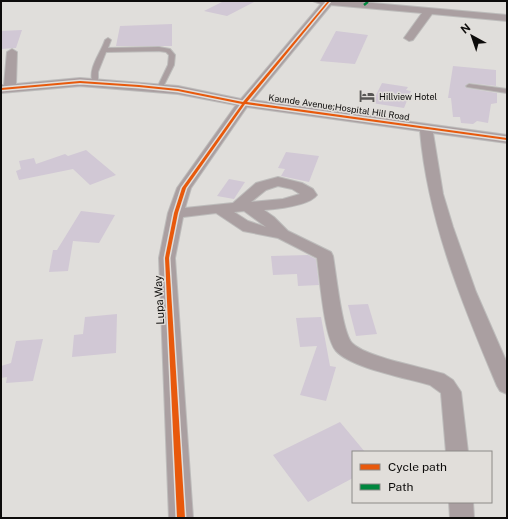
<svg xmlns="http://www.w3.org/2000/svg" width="508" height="519" font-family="'Public Sans',sans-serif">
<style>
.building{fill:#d1c8d5}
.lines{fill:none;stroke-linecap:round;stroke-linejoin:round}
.lane-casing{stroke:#bdbcbb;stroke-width:2}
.street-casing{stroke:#bdbcbb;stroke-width:2}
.lane{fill:#aa9fa1;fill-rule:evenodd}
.street{fill:#aa9fa1;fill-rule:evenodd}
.quiet{stroke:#00873e;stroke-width:2.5;stroke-dasharray:5 2.5;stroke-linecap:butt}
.cycleway-casing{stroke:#e1deda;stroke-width:3}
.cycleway{fill:#e8590c;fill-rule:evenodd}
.labels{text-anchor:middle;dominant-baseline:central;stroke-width:3;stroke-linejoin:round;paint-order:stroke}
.far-poi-label{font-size:9px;fill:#0d0c0b;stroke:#e1deda;text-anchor:start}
.far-street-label{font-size:9px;fill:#0d0c0b;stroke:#e1deda}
.street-label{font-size:11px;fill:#0d0c0b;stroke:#e1deda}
</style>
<rect width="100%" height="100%" fill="#e0dedb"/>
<g class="building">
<path d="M224 1H256L227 16 204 11Z"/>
<path d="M172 24V46H116L120 26Z"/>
<path d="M22 30 16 48 1 49V31Z"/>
<path d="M336 31 368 35 355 64 320 61Z"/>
<path d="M453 66 496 70V86L469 83 465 86 467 88 497 93V103L491 104 488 123 477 121 473 124 461 123 460 117H453L451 98H448Z"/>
<path d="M382 83 408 87 406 90 411 91 404 108 372 103Z"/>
<path d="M86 150 116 175 90 185 73 169 19 180 16 171 21 169 19 161 34 158 36 164 65 154 68 156Z"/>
<path d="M286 152 319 156 309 182 281 176 285 169 278 168Z"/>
<path d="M229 179 245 182 234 199 217 196Z"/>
<path d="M81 211 115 215 99 243 73 241 68 271 49 272 53 250H57Z"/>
<path d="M308 255 316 259 319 285 298 286 297 274 273 275 271 256Z"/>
<path d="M368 304 377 334 356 336 348 305Z"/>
<path d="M117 314 116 353 72 357 74 335 83 334 85 317Z"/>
<path d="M321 317 330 366 336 367 326 401 300 395 317 346 300 347 296 318Z"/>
<path d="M43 339 33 381 6 383 7 377 1 378V366L11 363 16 341Z"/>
<path d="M340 422 365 452H353V478L308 502 273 455Z"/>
</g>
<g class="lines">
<defs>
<g id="lane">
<path d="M108 38 111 40 108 48 159 47 170 49 175 55 174 65 162 89 157 88 168 65 169 55 166 52 159 51 106 52 98 72V82L93 83C87 69 101 53 105 40Z"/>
<path d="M469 84 507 89V93L467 87 466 86Z"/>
</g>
<g id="street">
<path d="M313 1H350L507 15V21L432 14 413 40 409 41 404 38 422 13 331 5 253 100 507 135V143L433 133 443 194 453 227 476 292 507 363V394L500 391 497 386C462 303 428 221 420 131L247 107 191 188 185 208 233 203 256 183 278 177 302 183 313 189 317 195C309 206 277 209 264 210L274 217 288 231 331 252 333 256C336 273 342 332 352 343 365 357 423 367 444 374L453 380 461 392 468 452H446L441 393 430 385C407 378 351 368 336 351 324 337 320 279 317 258L278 238 243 231 216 213 183 217 175 258 193 518H169L159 258 168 213 177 188 236 105 178 94 80 86 1 93V85H4L7 52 12 49 17 52 16 84 80 78 178 86 241 99 321 4ZM278 186 292 189 300 194 283 199 251 202 266 190ZM244 211 266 227 248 221 234 212Z"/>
<path d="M449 502H473L474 518H450Z"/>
</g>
</defs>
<use href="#lane" class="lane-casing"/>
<use href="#street" class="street-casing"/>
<use href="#lane" class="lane"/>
<use href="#street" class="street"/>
<path class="quiet" d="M364 5 369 1"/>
<defs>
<path id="cycleway" d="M328 1H330L247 102 507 138V140L245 104 186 188 178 213 169 258 185 518H177L165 258 174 213 182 188 242 104 178 91 139 87 80 83 1 90V88L80 81 139 85 178 89 243 102Z"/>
</defs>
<use href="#cycleway" class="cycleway-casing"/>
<use href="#cycleway" class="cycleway"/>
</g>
<defs>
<symbol id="hotel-bare" viewBox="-9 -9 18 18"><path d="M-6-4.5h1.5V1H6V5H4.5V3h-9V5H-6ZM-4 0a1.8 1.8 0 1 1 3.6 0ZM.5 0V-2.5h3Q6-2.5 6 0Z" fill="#575654" stroke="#e1deda" stroke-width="2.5" paint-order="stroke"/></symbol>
</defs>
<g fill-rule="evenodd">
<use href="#hotel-bare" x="356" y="85" width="22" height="22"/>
</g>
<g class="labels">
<g class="far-poi-label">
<text x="379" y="96">Hillview Hotel</text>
</g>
<g class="far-street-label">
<text transform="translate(339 107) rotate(8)">Kaunde Avenue;Hospital Hill Road</text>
</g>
<g class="street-label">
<text transform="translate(159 300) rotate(-93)">Lupa Way</text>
</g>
</g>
<rect width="508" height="519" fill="none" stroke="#0d0c0b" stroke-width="4"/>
<rect x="352" y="451" width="140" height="52" fill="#e1deda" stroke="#8c8a87"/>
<rect x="360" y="464" width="20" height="6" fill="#e8590c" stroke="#8c8a87"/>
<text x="388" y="471" font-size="12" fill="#0d0c0b">Cycle path</text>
<rect x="360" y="484" width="20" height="6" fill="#00873e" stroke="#8c8a87"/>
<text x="388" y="491" font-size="12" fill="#0d0c0b">Path</text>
<g transform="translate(472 36) rotate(320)" stroke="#e1deda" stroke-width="3" paint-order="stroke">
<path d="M0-3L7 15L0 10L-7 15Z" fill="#0d0c0b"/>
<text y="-6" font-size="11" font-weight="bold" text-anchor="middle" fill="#0d0c0b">N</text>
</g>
</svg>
